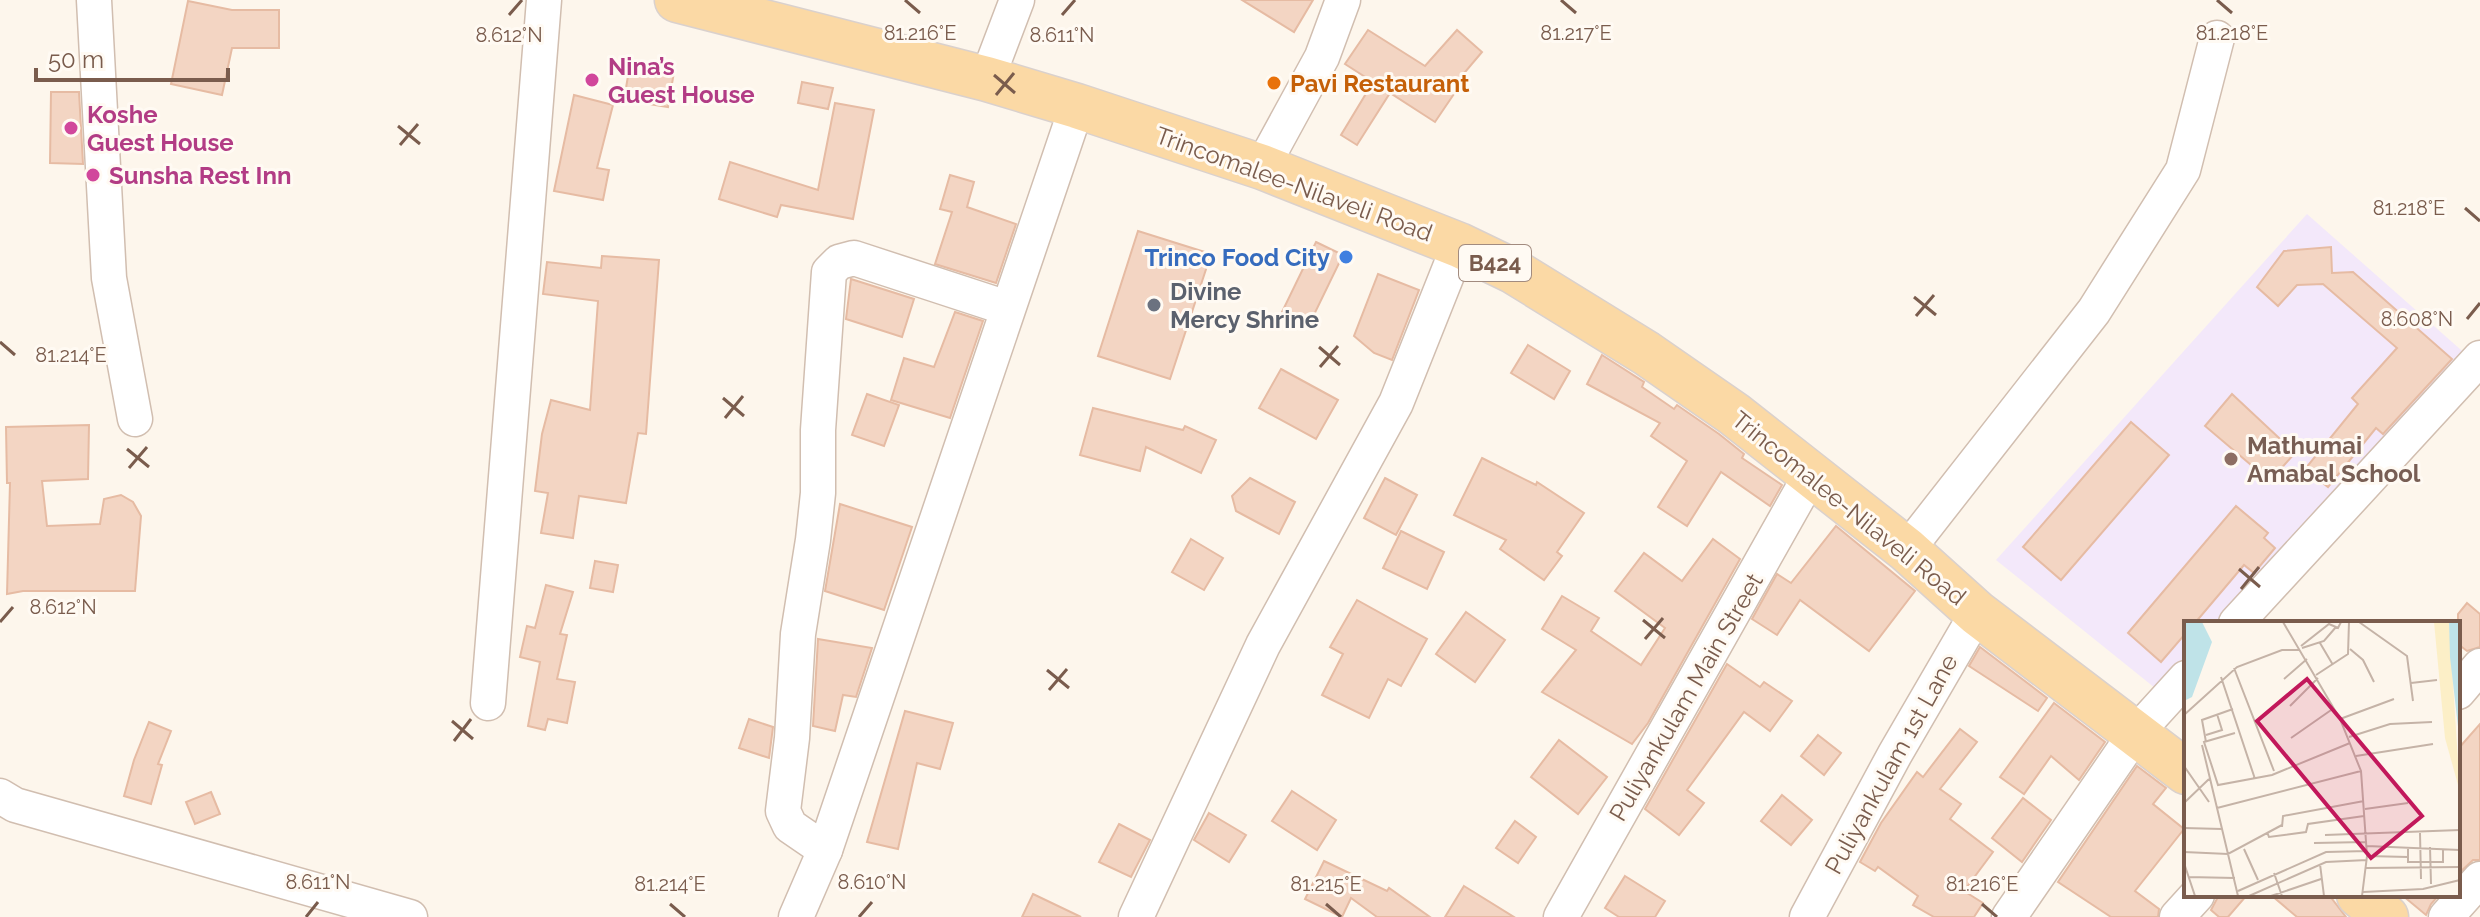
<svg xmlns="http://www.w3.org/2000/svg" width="2480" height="917" font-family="Raleway,sans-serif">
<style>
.education{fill:#f3e8fa}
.building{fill:#f3d5c3;stroke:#e6bba3;stroke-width:2}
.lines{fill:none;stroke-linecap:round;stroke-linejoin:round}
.minor-casing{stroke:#d1beb0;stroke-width:37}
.major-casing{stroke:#dad1cd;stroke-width:47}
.minor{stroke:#fff;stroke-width:34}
.major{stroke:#fbd9a5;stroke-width:44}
.ticks{fill:none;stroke:#7a5c4d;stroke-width:3}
.hotel-dot{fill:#d1479c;stroke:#fffaf3;stroke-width:3}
.food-dot{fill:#e8710a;stroke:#fffaf3;stroke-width:3}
.shop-dot{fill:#3f7fe0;stroke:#fffaf3;stroke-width:3}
.worship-dot{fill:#6b7280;stroke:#fffaf3;stroke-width:3}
.education-dot{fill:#8d6e63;stroke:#fffaf3;stroke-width:3}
.labels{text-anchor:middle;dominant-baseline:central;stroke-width:6;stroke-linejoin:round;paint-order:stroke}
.shield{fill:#fffaf3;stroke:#a28b7f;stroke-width:2}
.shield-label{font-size:22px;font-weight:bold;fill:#7a5c4d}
.hotel-label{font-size:24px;font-weight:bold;fill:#b23c85;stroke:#fffaf3;text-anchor:start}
.food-label{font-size:24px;font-weight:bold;fill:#c56008;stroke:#fffaf3;text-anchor:start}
.street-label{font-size:24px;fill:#7a5c4d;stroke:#fffaf3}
.shop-label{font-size:24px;font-weight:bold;fill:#366cbe;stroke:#fffaf3;text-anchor:end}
.worship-label{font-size:24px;font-weight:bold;fill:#5b616d;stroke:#fffaf3;text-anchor:start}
.education-label{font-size:24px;font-weight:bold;fill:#785e54;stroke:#fffaf3;text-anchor:start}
.inset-road{fill:none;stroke:#c5b3a7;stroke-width:2}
.view{fill:#c2185b;fill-opacity:0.15;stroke:#c2185b;stroke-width:4}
.inset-edge{fill:none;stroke:#7a5c4d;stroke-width:4}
.ticks-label{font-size:20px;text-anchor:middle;fill:#7a5c4d;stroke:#fffaf3;stroke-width:6;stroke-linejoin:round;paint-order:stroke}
</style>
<rect width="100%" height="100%" fill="#fdf6ec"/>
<path class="education" d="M2307 214 2469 357 2224 623H2186V664L2160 692 1996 560Z"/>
<g class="building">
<path d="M1242 0H1313L1294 32Z"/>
<path d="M188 1 232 10H279V48H232L222 95 171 84Z"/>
<path d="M1368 30 1425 66 1457 30 1482 52 1454 85 1458 88 1435 122 1390 93 1357 145 1341 135 1373 82 1345 64Z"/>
<path d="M630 64 674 72 668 107 624 100Z"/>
<path d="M802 82 833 88 828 109 798 103Z"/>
<path d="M51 92H79L83 164 50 163Z"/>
<path d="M574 95 613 105 597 168 609 170 603 200 554 191Z"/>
<path d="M835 103 874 110 853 219 781 205 777 217 719 199 730 162 818 190Z"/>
<path d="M950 175 974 182 967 207 1016 224 996 283 935 264 952 212 940 209Z"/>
<path d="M1138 231 1211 254 1170 379 1098 356Z"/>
<path d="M1316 242 1343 255 1309 325 1282 312Z"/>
<path d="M2331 247 2332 273 2353 272 2452 359 2383 434 2376 428 2328 487 2305 469 2358 404 2352 398 2397 348 2323 284 2297 285 2278 306 2257 287 2284 251Z"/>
<path d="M602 256 659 260 646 434 638 433 626 503 579 496 573 538 541 533 548 493 535 491 542 434 551 400 590 410 598 301 543 294 547 262 601 268Z"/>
<path d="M1378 274 1419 290 1392 360 1374 353 1354 336Z"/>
<path d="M851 279 914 299 902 337 846 319Z"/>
<path d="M955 312 983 321 950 418 891 400 904 358 934 367Z"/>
<path d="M1528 345 1570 371 1554 399 1511 373Z"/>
<path d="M1602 355 1644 382 1642 387 1674 409 1677 405 1719 434 1744 454 1742 458 1782 485 1770 506 1721 472 1687 526 1658 507 1687 461 1651 436 1660 423 1587 384Z"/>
<path d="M1281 369 1338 400 1316 439 1259 408Z"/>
<path d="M867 394 899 405 884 446 852 435Z"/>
<path d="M2232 394 2295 453 2270 481 2205 426Z"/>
<path d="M1093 408 1183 430 1185 426 1216 440 1201 473 1146 447 1140 471 1080 455Z"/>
<path d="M2131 422 2169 455 2061 580 2023 547Z"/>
<path d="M89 425 88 479 42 481 47 526 100 524 104 499 121 495 133 502 141 516 135 591H23L7 594 10 483H7L6 427Z"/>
<path d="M1482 458 1536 485 1537 482 1584 513 1557 552 1562 556 1544 580 1500 549 1506 540 1454 515Z"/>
<path d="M1250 478 1295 502 1279 534 1236 511 1232 496Z"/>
<path d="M1385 478 1417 495 1396 535 1364 518Z"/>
<path d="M840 504 912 527 884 610 825 591Z"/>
<path d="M2236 506 2268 533 2264 538 2275 548 2254 573 2244 565 2195 623H2186V633L2161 662 2128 633Z"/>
<path d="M1836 526 1915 591 1869 651 1800 600 1777 635 1752 619 1777 574 1791 583Z"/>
<path d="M1401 531 1444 552 1427 589 1383 568Z"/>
<path d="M1191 539 1223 558 1204 590 1172 572Z"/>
<path d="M1713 539 1740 559 1648 723 1632 744 1542 692 1576 650 1542 629 1562 596 1599 618 1591 631 1641 665 1665 628 1615 591 1644 553 1682 581Z"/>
<path d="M595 561 618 565 613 592 590 588Z"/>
<path d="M546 585 573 592 560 634 567 635 557 679 575 682 567 723 548 719 545 730 528 726 540 662 520 657 527 626 535 628Z"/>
<path d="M1357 600 1427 639 1401 686 1388 679 1369 718 1322 695 1343 654 1330 647Z"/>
<path d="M2467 603 2480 614V647L2467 651 2458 644V614Z"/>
<path d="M1466 612 1505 640 1475 682 1436 654Z"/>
<path d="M818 639 872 648 856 697 843 695 835 731 813 726Z"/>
<path d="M1980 647 2047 698 2038 711 1969 666Z"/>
<path d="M1727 664 1760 687 1764 682 1792 701 1770 731 1744 712 1687 790 1704 803 1679 835 1645 809Z"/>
<path d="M2054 703 2105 742 2079 780 2051 756 2024 794 2000 777Z"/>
<path d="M905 711 953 723 940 769 917 763 898 849 867 842Z"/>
<path d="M749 719 773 727 769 758 739 748Z"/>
<path d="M149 722 171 731 158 764 162 765 151 804 124 796 134 760Z"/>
<path d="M2480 724V860H2473L2458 874V749Z"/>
<path d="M1960 729 1977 742 1940 789 1961 804 1950 819 1993 852 1964 891 1983 903 1974 917H1934L1913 905 1918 896 1878 867 1875 871 1860 862 1881 823 1917 772 1923 777Z"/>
<path d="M1818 735 1841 753 1824 775 1801 756Z"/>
<path d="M1559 740 1607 777 1578 814 1531 777Z"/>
<path d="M2137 766 2166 788 2153 804 2184 829 2135 891 2159 909 2158 917H2111L2058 882Z"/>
<path d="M1292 791 1336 820 1317 850 1272 821Z"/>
<path d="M211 792 220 814 195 824 186 802Z"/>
<path d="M1782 795 1812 820 1791 845 1761 821Z"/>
<path d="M2023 798 2051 820 2022 862 1992 838Z"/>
<path d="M1209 813 1246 835 1229 862 1194 840Z"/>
<path d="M1515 821 1536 837 1518 863 1496 848Z"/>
<path d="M1119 824 1150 840 1131 877 1099 862Z"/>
<path d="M1324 861 1387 891 1389 888 1430 917H1377L1351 898 1342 917 1305 899Z"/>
<path d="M1625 876 1665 901 1655 917H1619L1605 908Z"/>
<path d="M1464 886 1514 917H1445Z"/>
<path d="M1033 894 1081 917H1022Z"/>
<path d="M2219 895H2247L2228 917H2219L2211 910Z"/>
<path d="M2271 895H2329L2346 917H2297Z"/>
<path d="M2402 895H2439L2431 904 2426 915Z"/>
</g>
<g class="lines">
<defs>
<g id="minor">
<path d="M94 0 109 278 135 419"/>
<path d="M987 79 1017 0"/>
<path d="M1262 167 1322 57 1343 0"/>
<path d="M1907 550 2094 311 2183 170 2217 38"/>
<path d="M2236 623 2480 358"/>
<path d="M2458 692 2480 666"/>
<path d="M488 703 544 0"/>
<path d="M0 796 15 805 410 917"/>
<path d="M825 850 790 826 783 811 792 738 798 634 813 540 818 493V430L829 272 839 262 854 258 1007 308"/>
<path d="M796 917 825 850 1077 106"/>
<path d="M1136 917 1263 645 1396 403 1459 245"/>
<path d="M1561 917 1810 476"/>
<path d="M1807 917 1895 754 1977 613"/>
<path d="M2009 917 2135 734 2186 678"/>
<path d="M2177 917 2197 895"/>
<path d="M2446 917 2480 879"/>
</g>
<g id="major">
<path d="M677 0 987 79 1077 106 1262 167 1459 245 1513 271 1646 353 1734 414 1907 550 1977 613 2186 772"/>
<path d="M2359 895 2386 917"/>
</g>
</defs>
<use href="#minor" class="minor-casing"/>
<use href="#major" class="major-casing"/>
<use href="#minor" class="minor"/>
<use href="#major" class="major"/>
</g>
<path class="ticks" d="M905 0 920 13M1561 0 1576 13M2217 0 2232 13M509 15 522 0M1062 15 1075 0M994 75 1015 93M996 95 1014 73M398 126 420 144M400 145 418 124M2465 208 2480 221M1914 297 1936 315M1916 316 1934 295M2467 319 2480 303M0 342 15 355M1319 347 1340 365M1320 367 1338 346M723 398 744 416M725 418 743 396M127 449 149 467M129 468 147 447M2239 569 2260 587M2241 589 2259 567M1643 620 1665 638M0 622 13 607M1645 639 1663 618M1047 670 1069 688M1049 690 1067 669M452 721 473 739M454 741 471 719M670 904 685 917M1326 904 1341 917M1982 904 1997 917M306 917 318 902M859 917 872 902"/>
<g class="hotel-dot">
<circle cx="592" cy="80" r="8"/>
<circle cx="71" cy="128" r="8"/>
<circle cx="93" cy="175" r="8"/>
</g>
<circle class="food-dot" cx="1274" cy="83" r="8"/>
<circle class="shop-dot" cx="1346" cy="257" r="8"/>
<circle class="worship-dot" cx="1154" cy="305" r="8"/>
<circle class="education-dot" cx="2231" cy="459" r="8"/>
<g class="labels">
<rect class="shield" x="1459" y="245" width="72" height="36" rx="6"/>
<g class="shield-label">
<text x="1495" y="263">B424</text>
</g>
<g class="hotel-label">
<text x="608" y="66">Nina’s<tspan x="608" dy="28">Guest House</tspan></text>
<text x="87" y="114">Koshe<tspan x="87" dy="28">Guest House</tspan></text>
<text x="109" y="175">Sunsha Rest Inn</text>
</g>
<g class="food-label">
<text x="1290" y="83">Pavi Restaurant</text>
</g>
<g class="street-label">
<text transform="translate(1294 184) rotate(20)">Trincomalee-Nilaveli Road</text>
<text transform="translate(1849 508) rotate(39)">Trincomalee-Nilaveli Road</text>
<text transform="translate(1686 697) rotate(-60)">Puliyankulam Main Street</text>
<text transform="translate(1891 764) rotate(-61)">Puliyankulam 1st Lane</text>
</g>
<g class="shop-label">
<text x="1330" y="257">Trinco Food City</text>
</g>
<g class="worship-label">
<text x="1170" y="291">Divine<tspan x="1170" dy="28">Mercy Shrine</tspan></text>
</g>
<g class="education-label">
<text x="2247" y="445">Mathumai<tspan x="2247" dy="28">Amabal School</tspan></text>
</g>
</g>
<g transform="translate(2184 621)">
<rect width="276" height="276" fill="#fdf6ec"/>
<path d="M250 1H265L276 171 261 117Z" fill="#fcefc7"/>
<path d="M0 1H18L28 21 8 76 0 80ZM265 1H276V123L266 36Z" fill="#bfe3e8"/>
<path class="inset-road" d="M99 1 156 98 177 150 183 235 178 275M175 1 223 35 229 80M136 22 149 44M117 25 145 3 154 7 157 1M118 27 140 20 152 6M166 28 179 39 190 61M50 47 90 150M132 54 164 33 165 1M37 56 71 158M100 58 123 38M227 62 253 59M106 85 134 57M0 94 53 46 98 29H116M156 98 210 78M51 112 20 121 34 164 88 154 166 122M22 114 38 109 33 93M165 116 206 103 248 101M107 117 150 87M22 121 18 99 49 88M18 124 54 275M172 135 249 123M0 145 25 181M0 182 25 158M33 187 177 150M181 188 224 182M98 206 99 195 180 180M0 207 38 208M83 211 85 216 122 211 124 203 180 195M236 212 237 258M141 214 276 209M130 222 182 221M183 225 276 229M224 226V241H259V229M246 226 247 263M60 228 74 259M0 231 44 233 98 204M183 235 224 236M0 242 11 275M136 243 140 275M182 247 276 246M90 252 98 275M4 256 51 257M54 270 142 231 183 230M179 271 239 268 276 259M65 275 142 241 183 239M87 275 137 258"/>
<path class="view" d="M123 58 238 195 187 237 73 100Z"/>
<rect width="276" height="276" class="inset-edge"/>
</g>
<g class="ticks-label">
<text x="920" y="40">81.216°E</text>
<text x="1576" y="40">81.217°E</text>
<text x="2232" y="40">81.218°E</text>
<text x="509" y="42">8.612°N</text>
<text x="1062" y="42">8.611°N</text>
<text x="2409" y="215">81.218°E</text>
<text x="2417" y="326">8.608°N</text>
<text x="71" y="362">81.214°E</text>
<text x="63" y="614">8.612°N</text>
<text x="318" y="889">8.611°N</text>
<text x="872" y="889">8.610°N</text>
<text x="670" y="891">81.214°E</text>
<text x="1326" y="891">81.215°E</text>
<text x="1982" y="891">81.216°E</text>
</g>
<path d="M36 68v12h192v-12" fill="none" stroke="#7a5c4d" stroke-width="4"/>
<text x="48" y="68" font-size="24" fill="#7a5c4d" stroke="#fffaf3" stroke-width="6" paint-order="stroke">50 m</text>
</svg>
